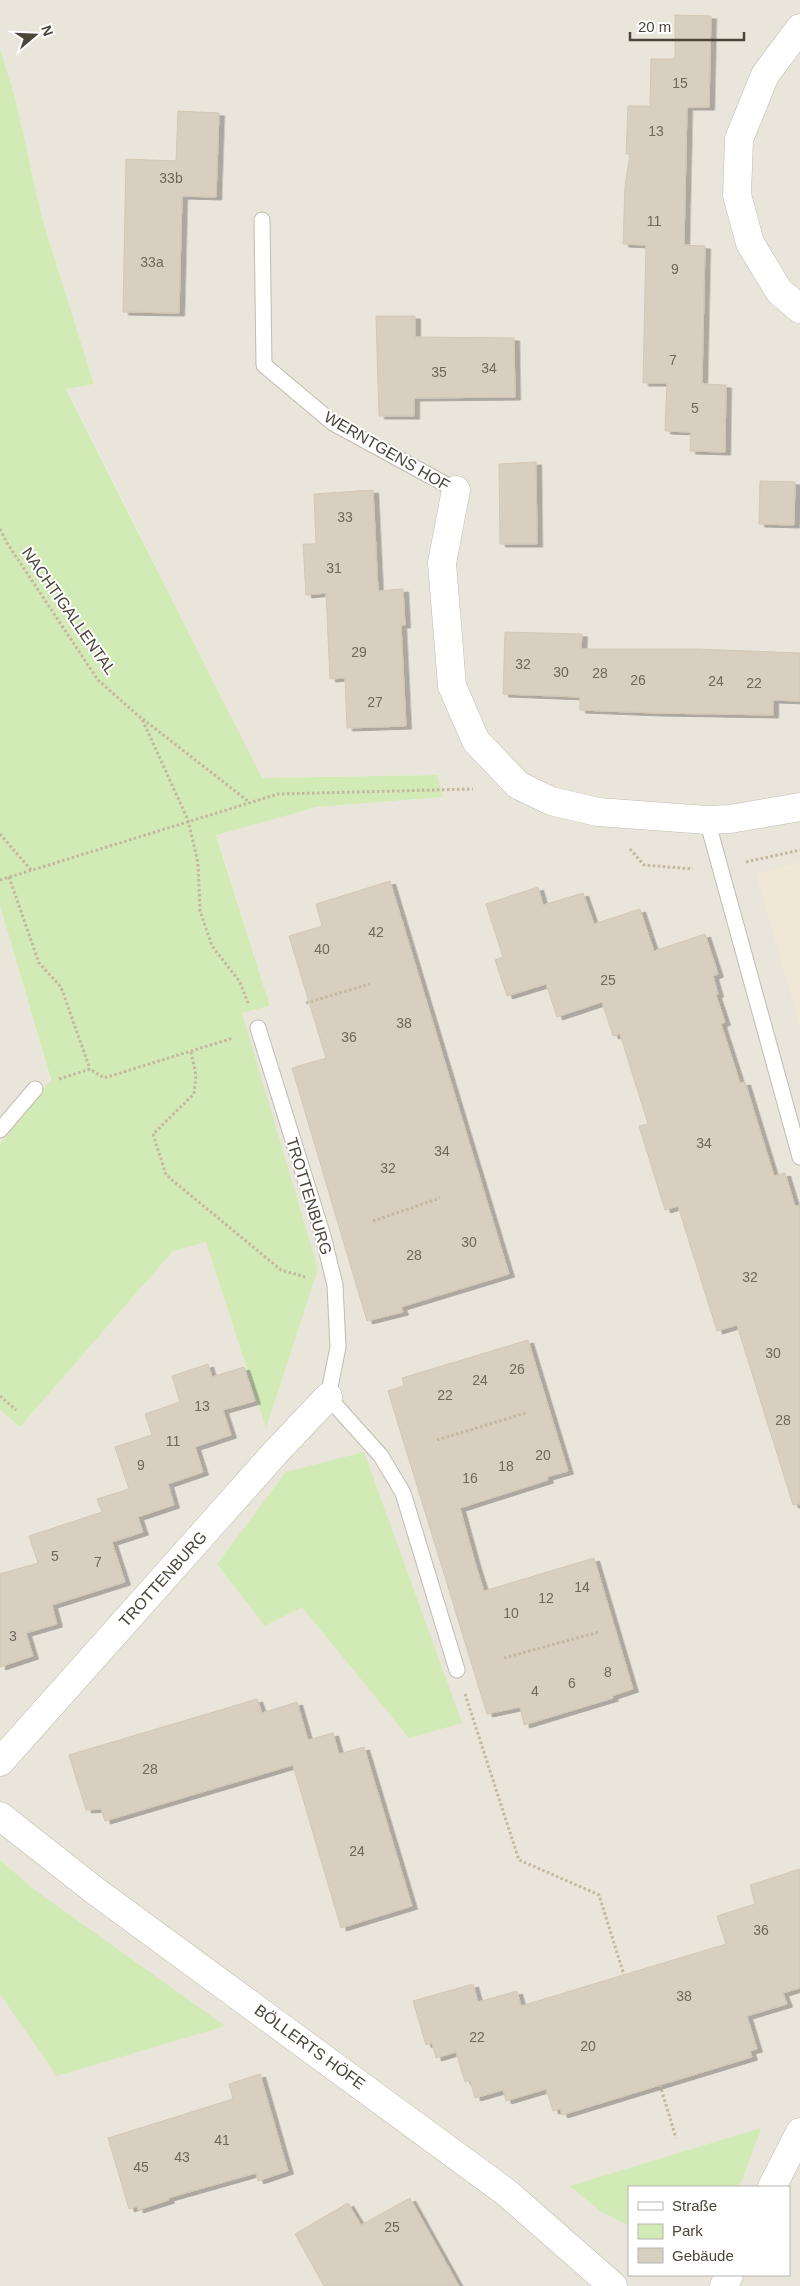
<svg xmlns="http://www.w3.org/2000/svg" width="800" height="2286" font-family="Helvetica,sans-serif">
<style>
.residential{fill:#eae5da;fill-rule:evenodd}
.education{fill:#efe8d6}
.green{fill:#d2eab5}
.building{fill:#d8cfc1;stroke:#d3c7b4;filter:url(#shadow)}
.lines{fill:none;stroke-linecap:round;stroke-linejoin:round}
.lane-casing{stroke:#c2bbae;stroke-width:17}
.street-casing{stroke:#c2bbae;stroke-width:29}
.path{stroke:#c4b79f;stroke-width:3;stroke-dasharray:2.5 2.5;stroke-linecap:butt}
.lane{stroke:#fff;stroke-width:15}
.street{stroke:#fff;stroke-width:28}
.labels{text-anchor:middle;dominant-baseline:central;stroke-width:4;stroke-linejoin:round;paint-order:stroke}
.number-label{font-size:14px;fill:#6e675b}
.street-label{font-size:16px;fill:#4b4439;stroke:#fff}
</style>
<defs>
<filter id="shadow"><feDropShadow dx="5.5" dy="3" stdDeviation="0" flood-color="#0004"/></filter>
</defs>
<rect width="100%" height="100%" fill="#f6f3ec"/>
<g class="residential">
<path d="M0 0H800V2286H0V1410L20 1427 173 1251 206 1241 266 1427 242 1013 270 1006 216 834 317 807 442 797 436 775 262 778 66 388 94 384 42 218 16 101 0 48ZM629 2187H789V2275H629Z"/>
<path d="M0 906 51 1081 0 1144Z"/>
</g>
<path class="education" d="M800 862V1026L756 874Z"/>
<g class="green">
<path d="M0 48 16 101 42 218 94 384 66 389 262 778 437 775 443 797 317 807 216 835 270 1006 242 1013 318 1269 266 1428 206 1242 173 1251 20 1427 0 1410V1144L51 1080 0 906Z"/>
<path d="M364 1452 462 1723 409 1738 302 1607 265 1626 217 1564 286 1472Z"/>
<path d="M0 1860 32 1888 225 2026 57 2076 0 1994Z"/>
<path d="M761 2128 742 2181 737 2187H629V2226L600 2211 570 2186Z"/>
</g>
<g class="building">
<path d="M675 15 711 16 709 107H687L684 245 705 246 702 384 726 385 725 452 690 451 691 432 665 431 667 383H643L646 245 623 244 625 186 630 154H626L628 106H650L651 59H675Z"/>
<path d="M178 111 219 113 216 197 182 196 179 313 123 312 126 159 176 161Z"/>
<path d="M376 316H415V337L514 338 515 397 414 398V416H379Z"/>
<path d="M536 462 537 544H500L499 464Z"/>
<path d="M760 481 795 482 794 525 759 524Z"/>
<path d="M373 490 378 591 403 589 405 625H401L406 726 347 728 345 678 330 679 326 593 306 595 303 544H316L314 494Z"/>
<path d="M505 632 582 634 581 649H697L800 653V701L773 700V715L656 713 580 710V697L503 694Z"/>
<path d="M390 881 509 1274 401 1307 403 1312 367 1321 292 1068 326 1058 289 936 322 926 316 904Z"/>
<path d="M538 887 543 905 583 893 594 924 640 909 654 951 705 934 718 974 713 976 718 994 716 995 725 1022 721 1024 740 1083 745 1082 774 1176 785 1173 795 1206 800 1205V1504L793 1505 737 1325 717 1331 678 1206 665 1210 639 1126 648 1124 620 1034 613 1036 602 1002 557 1017 546 984 507 996 495 960 503 957 486 904Z"/>
<path d="M528 1340 568 1471 547 1477 548 1480 460 1508 476 1566 484 1591 594 1558 633 1689 612 1696 613 1698 524 1725 520 1707 487 1714 388 1391 404 1386 402 1378Z"/>
<path d="M208 1364 212 1377 244 1367 255 1401 223 1410 231 1435 195 1447 203 1472 168 1484 174 1505 138 1517 143 1532 112 1542 125 1582 52 1605 57 1624 26 1633 33 1656 0 1667V1574L38 1563 29 1536 102 1512 97 1499 129 1489 115 1447 152 1435 145 1414 180 1402 172 1376Z"/>
<path d="M257 1699 262 1713 297 1702 308 1740 333 1733 339 1754 364 1747 412 1906 341 1928 293 1765 105 1821 101 1809 86 1810 69 1755Z"/>
<path d="M800 1869V1988L783 1993 787 2004 747 2016 757 2049 750 2051 752 2057 562 2115 560 2109 553 2111 546 2089 506 2101 503 2090 475 2098 470 2080 465 2082 456 2052 436 2058 432 2043 426 2045 413 2001 473 1984 478 2002 517 1991 521 2006 726 1944 717 1916 755 1904 750 1885Z"/>
<path d="M260 2074 288 2171 258 2181 256 2173 168 2198 169 2200 138 2210 137 2206 129 2209 108 2138 233 2099 229 2084Z"/>
<path d="M410 2198 459 2286H324L295 2234 348 2203 361 2225Z"/>
</g>
<g class="lines">
<defs>
<g id="lane">
<path d="M262 220 264 365 333 423 456 490"/>
<path d="M707 820 800 1157"/>
<path d="M258 1028 323 1236 335 1285 338 1347 328 1397 381 1456 403 1493 457 1670"/>
<path d="M0 1130 35 1089"/>
</g>
<g id="street">
<path d="M800 28 765 75 739 139 737 195 750 243 779 291 800 309"/>
<path d="M456 490 442 563 452 686 476 741 518 785 551 801 598 812 707 820 730 819 800 807"/>
<path d="M0 1762 275 1453 328 1397"/>
<path d="M0 1816 94 1890 507 2193 613 2286"/>
<path d="M772 2187 800 2132"/>
<path d="M724 2286 729 2275"/>
</g>
</defs>
<use href="#lane" class="lane-casing"/>
<use href="#street" class="street-casing"/>
<g class="path">
<path d="M0 529 7 543 98 680 142 719 188 820 198 863 200 911 212 946 240 982 248 1003"/>
<path d="M143 719 249 802"/>
<path d="M0 834 31 870"/>
<path d="M630 849 644 865 693 869"/>
<path d="M746 862 800 850"/>
<path d="M9 877 39 963 61 987 90 1069"/>
<path d="M0 880 278 794 473 789"/>
<path d="M306 1003 370 984"/>
<path d="M191 1052 196 1075 194 1094 153 1134 166 1175 281 1270 305 1277"/>
<path d="M59 1079 90 1069 104 1078 233 1038"/>
<path d="M373 1221 440 1198"/>
<path d="M0 1396 16 1410"/>
<path d="M437 1440 526 1413"/>
<path d="M504 1658 599 1632"/>
<path d="M465 1694 519 1860 599 1895 624 1975"/>
<path d="M660 2085 676 2138"/>
</g>
<use href="#lane" class="lane"/>
<use href="#street" class="street"/>
</g>
<g class="labels">
<g class="number-label">
<text x="680" y="83">15</text>
<text x="656" y="131">13</text>
<text x="171" y="178">33b</text>
<text x="654" y="221">11</text>
<text x="152" y="262">33a</text>
<text x="675" y="269">9</text>
<text x="673" y="360">7</text>
<text x="489" y="368">34</text>
<text x="439" y="372">35</text>
<text x="695" y="408">5</text>
<text x="345" y="517">33</text>
<text x="334" y="568">31</text>
<text x="359" y="652">29</text>
<text x="523" y="664">32</text>
<text x="561" y="672">30</text>
<text x="600" y="673">28</text>
<text x="638" y="680">26</text>
<text x="716" y="681">24</text>
<text x="754" y="683">22</text>
<text x="375" y="702">27</text>
<text x="376" y="932">42</text>
<text x="322" y="949">40</text>
<text x="608" y="980">25</text>
<text x="404" y="1023">38</text>
<text x="349" y="1037">36</text>
<text x="704" y="1143">34</text>
<text x="442" y="1151">34</text>
<text x="388" y="1168">32</text>
<text x="469" y="1242">30</text>
<text x="414" y="1255">28</text>
<text x="750" y="1277">32</text>
<text x="773" y="1353">30</text>
<text x="517" y="1369">26</text>
<text x="480" y="1380">24</text>
<text x="445" y="1395">22</text>
<text x="202" y="1406">13</text>
<text x="783" y="1420">28</text>
<text x="173" y="1441">11</text>
<text x="543" y="1455">20</text>
<text x="141" y="1465">9</text>
<text x="506" y="1466">18</text>
<text x="470" y="1478">16</text>
<text x="55" y="1556">5</text>
<text x="98" y="1562">7</text>
<text x="582" y="1587">14</text>
<text x="546" y="1598">12</text>
<text x="511" y="1613">10</text>
<text x="13" y="1636">3</text>
<text x="608" y="1672">8</text>
<text x="572" y="1683">6</text>
<text x="535" y="1691">4</text>
<text x="150" y="1769">28</text>
<text x="357" y="1851">24</text>
<text x="761" y="1930">36</text>
<text x="684" y="1996">38</text>
<text x="477" y="2037">22</text>
<text x="588" y="2046">20</text>
<text x="222" y="2140">41</text>
<text x="182" y="2157">43</text>
<text x="141" y="2167">45</text>
<text x="392" y="2227">25</text>
</g>
<g class="street-label">
<text transform="translate(387 451) rotate(30)">WERNTGENS HOF</text>
<text transform="translate(69 611) rotate(55)">NACHTIGALLENTAL</text>
<text transform="translate(309 1196) rotate(73)">TROTTENBURG</text>
<text transform="translate(163 1579) rotate(-48)">TROTTENBURG</text>
<text transform="translate(310 2047) rotate(36)">BÖLLERTS HÖFE</text>
</g>
</g>
<rect x="628" y="2186" width="162" height="90" fill="#ffffff" stroke="#b7b4b0"/>
<rect x="638" y="2202" width="25" height="8" fill="#ffffff" stroke="#b7b4b0"/>
<text x="672" y="2211" font-size="15" fill="#4b4439">Straße</text>
<rect x="638" y="2224" width="25" height="15" fill="#d2eab5" stroke="#b7b4b0"/>
<text x="672" y="2236" font-size="15" fill="#4b4439">Park</text>
<rect x="638" y="2248" width="25" height="15" fill="#d8cfc1" stroke="#b7b4b0"/>
<text x="672" y="2261" font-size="15" fill="#4b4439">Gebäude</text>
<g transform="translate(35 35) rotate(71)" stroke="#ffffff" stroke-width="4" paint-order="stroke">
<path d="M0-4L9 19L0 12L-9 19Z" fill="#4b4439"/>
<text y="-8" font-size="14" font-weight="bold" text-anchor="middle" fill="#4b4439">N</text>
</g>
<path d="M630 32v8h114v-8" fill="none" stroke="#4b4439" stroke-width="2.5"/>
<text x="638" y="32" font-size="15" fill="#4b4439" stroke="#ffffff" stroke-width="4" paint-order="stroke">20 m</text>
</svg>
